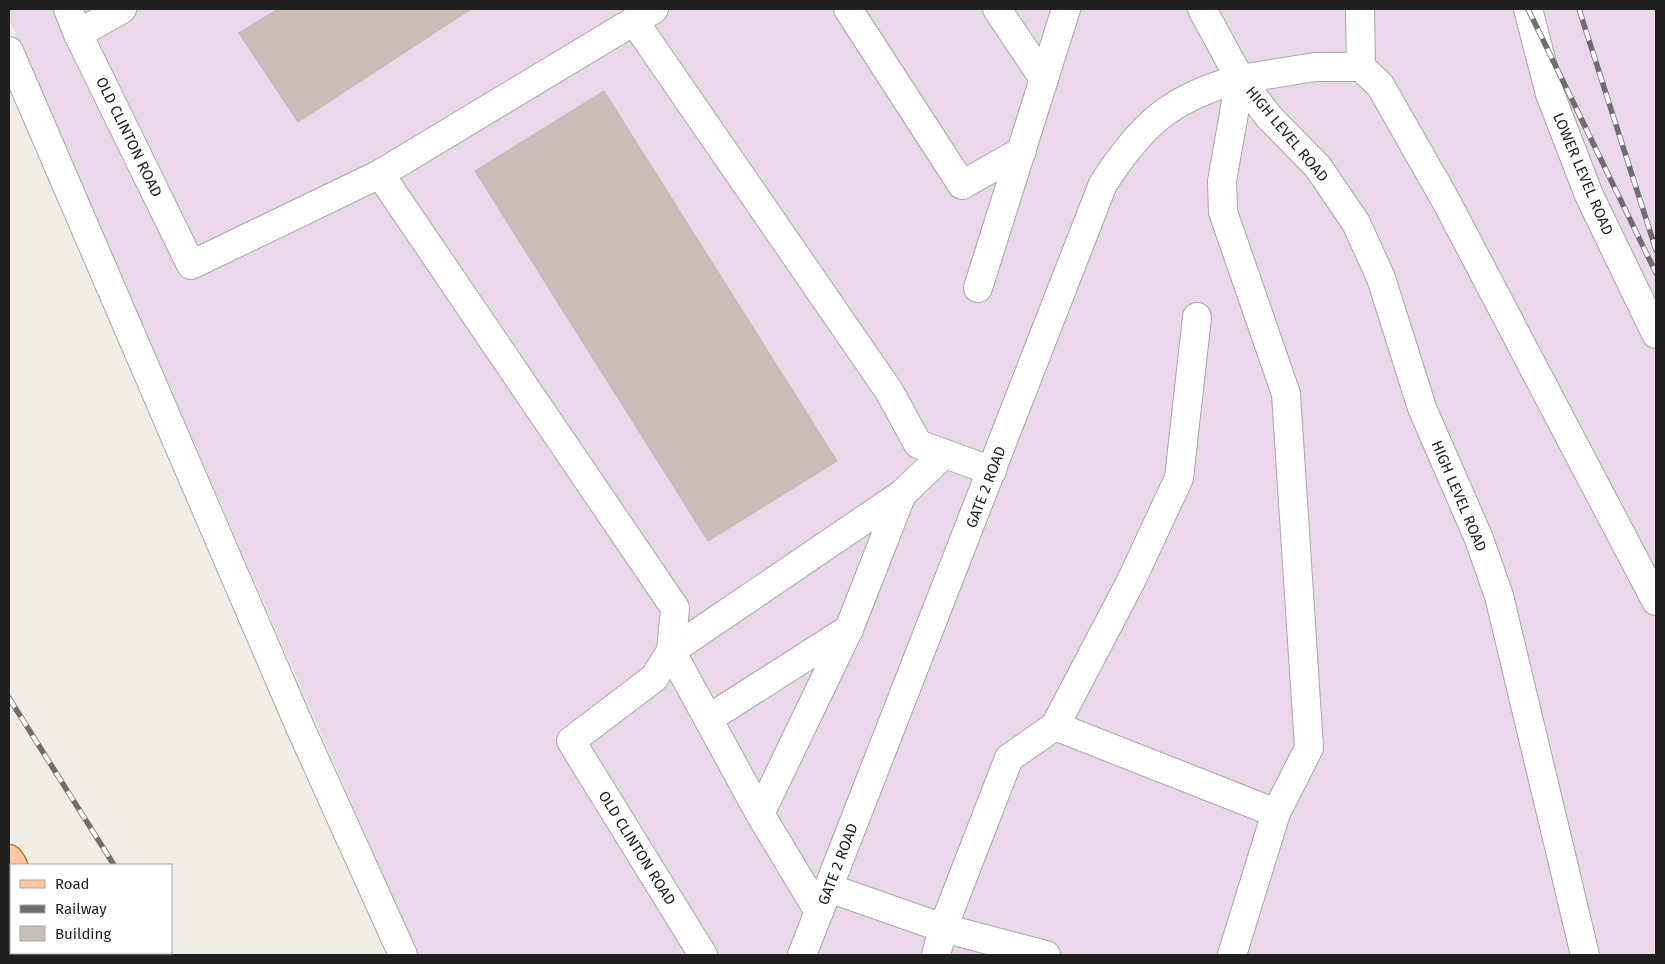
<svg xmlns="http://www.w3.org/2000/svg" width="1665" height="964" font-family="'Fira Sans',sans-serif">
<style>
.industrial{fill:#ead7e9}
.building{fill:#c9bdb8;stroke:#c4b0a7}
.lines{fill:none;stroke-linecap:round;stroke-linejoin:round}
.minor-casing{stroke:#a7a7a7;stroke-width:30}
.major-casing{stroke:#9b5300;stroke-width:30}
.minor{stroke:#fff;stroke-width:28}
.major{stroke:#ffc79c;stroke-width:28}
.rail-casing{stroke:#6e6e6e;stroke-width:5.5}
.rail{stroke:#fff;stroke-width:4;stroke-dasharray:11;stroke-linecap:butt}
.labels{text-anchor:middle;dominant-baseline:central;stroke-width:4.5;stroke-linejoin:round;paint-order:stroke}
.street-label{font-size:15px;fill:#202020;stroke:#fff}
</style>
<rect width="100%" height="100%" fill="#f1ece6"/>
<path class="industrial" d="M9 9H1656V955H418L9 19Z"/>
<g class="building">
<path d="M278 9H471L298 122 239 33Z"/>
<path d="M604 91 837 461 708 541 475 171Z"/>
</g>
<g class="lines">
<defs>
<g id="minor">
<path d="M68 9 78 34 191 265 380 174 654 9"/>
<path d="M848 9 962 185 1022 151"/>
<path d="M997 9 1044 79"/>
<path d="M1202 9 1240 79"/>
<path d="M1360 9 1361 67 1380 85 1446 201 1656 601"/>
<path d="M1528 9 1550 94 1589 195 1656 334"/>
<path d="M634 21 889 391 918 444 992 471"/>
<path d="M78 34 122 9"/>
<path d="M9 51 300 727 403 955"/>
<path d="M1361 67H1315L1240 79 1269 117 1318 167 1356 223 1381 278 1422 408 1479 539 1499 596 1585 955"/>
<path d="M380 174 675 608 671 651 654 678 571 741 703 955"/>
<path d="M978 288 1066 9"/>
<path d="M708 719 849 629"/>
<path d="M1055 726 1131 581 1179 478 1197 317"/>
<path d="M760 814 671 651 902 494"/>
<path d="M829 888 943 928 1046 955"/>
<path d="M819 912 760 814 849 629 902 494 944 454"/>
<path d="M802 955 1103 184C1141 125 1171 97 1240 79"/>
<path d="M936 955 943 928 1009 758 1055 726 1276 813"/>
<path d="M1232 955 1276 813 1309 748 1286 394 1223 212 1222 181 1240 79"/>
</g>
<g id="major">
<path d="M9 859 13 865"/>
<path d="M69 953 70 955"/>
</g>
</defs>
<use href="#minor" class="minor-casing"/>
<use href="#major" class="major-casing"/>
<use href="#minor" class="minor"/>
<use href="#major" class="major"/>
<defs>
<g id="rail">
<path d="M1528 9 1656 273"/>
<path d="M1579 9 1656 250"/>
<path d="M9 698 114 865"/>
<path d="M168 953 170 955"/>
</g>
</defs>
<use href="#rail" class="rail-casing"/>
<use href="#rail" class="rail"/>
</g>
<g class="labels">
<g class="street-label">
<text transform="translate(1287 134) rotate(50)">HIGH LEVEL ROAD</text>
<text transform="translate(129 137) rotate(64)">OLD CLINTON ROAD</text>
<text transform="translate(1583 174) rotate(67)">LOWER LEVEL ROAD</text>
<text transform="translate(986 487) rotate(-69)">GATE 2 ROAD</text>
<text transform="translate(1459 496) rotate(67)">HIGH LEVEL ROAD</text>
<text transform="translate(637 848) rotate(58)">OLD CLINTON ROAD</text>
<text transform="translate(838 864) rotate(-69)">GATE 2 ROAD</text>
</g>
</g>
<rect width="1665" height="964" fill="none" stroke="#202020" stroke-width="20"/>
<rect x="10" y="864" width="162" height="90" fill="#ffffff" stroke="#a6a6a6"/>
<rect x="20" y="880" width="25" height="8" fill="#ffc79c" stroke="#a6a6a6"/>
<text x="55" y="889" font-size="15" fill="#202020">Road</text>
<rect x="20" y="905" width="25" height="8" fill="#6e6e6e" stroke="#a6a6a6"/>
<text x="55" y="914" font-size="15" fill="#202020">Railway</text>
<rect x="20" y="926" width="25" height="15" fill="#c9bdb8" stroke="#a6a6a6"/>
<text x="55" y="939" font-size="15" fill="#202020">Building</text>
</svg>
